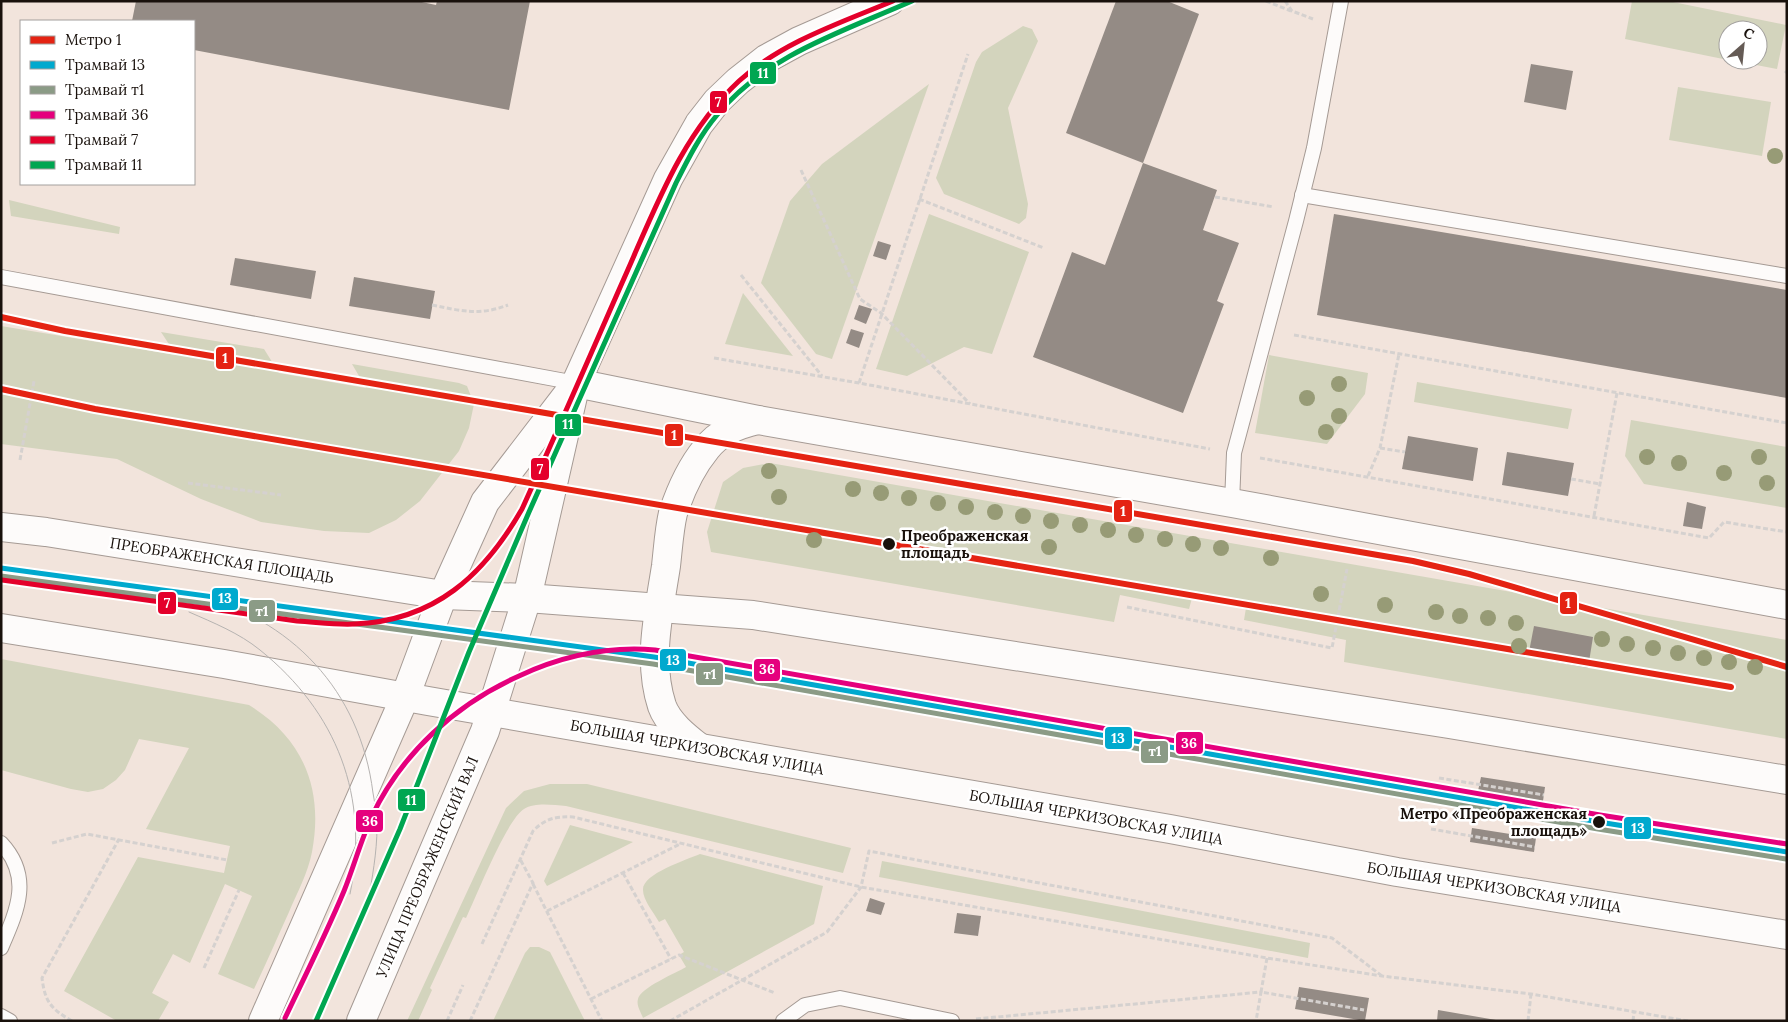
<svg xmlns="http://www.w3.org/2000/svg" width="1788" height="1022" font-family="Lora,serif">
<style>
.green{fill:#d3d4bd}
.building{fill:#948b85}
.lines{fill:none;stroke-linecap:round;stroke-linejoin:round}
.lane-casing{stroke:#a59a94;stroke-width:16}
.secondary-casing{stroke:#a59a94;stroke-width:30}
.primary-casing{stroke:#a59a94;stroke-width:30}
.path{stroke:#d5d1cf;stroke-width:3;stroke-dasharray:5 2.5;stroke-linecap:butt}
.lane{stroke:#fdfbfa;stroke-width:14}
.secondary{stroke:#fdfbfa;stroke-width:28}
.primary{stroke:#fdfbfa;stroke-width:28}
.tram{stroke:#b6b3b1;stroke-width:1}
.tram-1-casing{stroke:#fff;stroke-width:9}
.tram-2-casing{stroke:#fff;stroke-width:9}
.tram-3-casing{stroke:#fff;stroke-width:9}
.tram-4-casing{stroke:#fff;stroke-width:9}
.tram-5-casing{stroke:#fff;stroke-width:9}
.tram-1{stroke:#00a9ce;stroke-width:5}
.tram-2{stroke:#8b9b86;stroke-width:5}
.tram-3{stroke:#e5007d;stroke-width:5}
.tram-4{stroke:#e4002b;stroke-width:5}
.tram-5{stroke:#00a651;stroke-width:5}
.metro-1-casing{stroke:#fff;stroke-width:10}
.metro-1{stroke:#e42313;stroke-width:6}
.tree{fill:#979b76}
.stop-dot{fill:#19110c;stroke:#fff;stroke-width:2}
.labels{text-anchor:middle;dominant-baseline:central;stroke-width:5;stroke-linejoin:round;paint-order:stroke}
.stop-label{font-size:15px;font-weight:bold;fill:#19110c;stroke:#fff;text-anchor:start}
.street-label{font-size:15px;fill:#19110c;stroke:#fff}
.line-badge{stroke:#fff;stroke-width:2}
.badge-label{font-size:14px;text-anchor:middle;font-weight:bold;fill:#fff}
</style>
<rect width="100%" height="100%" fill="#f2e4dc"/>
<g class="green">
<path d="M1632 1H1668L1786 25 1777 69 1730 60H1758V30H1728V60L1625 39Z"/>
<path d="M1023 26 1032 29 1038 41 1008 108 1028 204 1026 218 1019 224 944 194 936 178 976 62 982 52Z"/>
<path d="M929 84 832 359 816 354 761 283 790 201 822 164Z"/>
<path d="M1678 87 1771 102 1762 156 1669 140Z"/>
<path d="M9 200 120 227 119 234 11 216Z"/>
<path d="M929 214 1029 252 992 354 964 347 907 376 876 369Z"/>
<path d="M743 293 793 356 725 344Z"/>
<path d="M1 326 176 355 161 332 264 349 279 373 366 388 352 364 459 383 467 386 474 404 469 428 459 451 420 501 396 520 369 533 324 531 261 522 201 499 117 459 1 444Z"/>
<path d="M1269 355 1368 373 1365 394 1327 444 1255 433Z"/>
<path d="M1417 382 1572 409 1568 429 1414 402Z"/>
<path d="M1631 420 1787 447V508L1644 484 1625 456Z"/>
<path d="M770 463 1787 640V739L1344 662 1346 640 1244 620 1247 602 1194 591 1189 609 1120 595 1114 622 711 552 707 532 723 482 743 468Z"/>
<path d="M1 659 249 705C303 738 324 789 312 852 308 873 297 893 289 912 277 938 266 964 254 989L218 974 252 896 225 884 190 963 173 954 152 993 169 1002 158 1021H117L64 991 138 857 224 873 230 846 146 829 189 748 139 739 125 770 116 780 103 789 88 792 71 789 1 770Z"/>
<path d="M550 784H587L851 848 843 873 566 806C553 805 535 802 524 809 507 819 476 897 466 918L463 917 430 988 432 990 418 1021H407L506 808 524 791Z"/>
<path d="M570 825 633 842 547 886 544 881Z"/>
<path d="M700 854 823 886 814 924 643 1018C641 1012 636 1006 638 999 640 988 676 973 686 967L679 955 684 952 665 919 659 922C654 913 643 900 643 890 642 874 686 860 700 854Z"/>
<path d="M882 861 1310 943 1308 958 879 877Z"/>
<path d="M530 947H539L550 952 585 1021H493L525 953Z"/>
</g>
<g class="building">
<path d="M136 1H417L436 5 437 1H530L509 110 194 50V21H132Z"/>
<path d="M1116 1H1167L1199 14 1143 163 1066 133Z"/>
<path d="M1531 64 1573 71 1566 110 1524 102Z"/>
<path d="M1143 163 1217 190 1203 230 1239 243 1217 301 1224 304 1183 413 1033 357 1072 252 1105 265Z"/>
<path d="M1334 214 1787 290V398L1317 315Z"/>
<path d="M878 241 891 245 886 260 873 256Z"/>
<path d="M235 258 316 271 311 299 230 285Z"/>
<path d="M354 277 435 291 430 319 349 306Z"/>
<path d="M859 305 872 309 866 324 854 319Z"/>
<path d="M851 329 864 333 859 348 846 343Z"/>
<path d="M1408 436 1478 448 1473 481 1402 469Z"/>
<path d="M1507 452 1574 463 1568 496 1502 485Z"/>
<path d="M1687 502 1706 507 1702 529 1683 526Z"/>
<path d="M1534 626 1593 637 1588 668 1528 657Z"/>
<path d="M1481 777 1545 787 1543 801 1478 791Z"/>
<path d="M1472 828 1536 838 1534 852 1470 842Z"/>
<path d="M870 898 885 903 881 915 866 911Z"/>
<path d="M957 913 981 916 978 936 954 933Z"/>
<path d="M1299 987 1369 998 1365 1021 1295 1009Z"/>
<path d="M1438 1010 1496 1020V1021H1437Z"/>
</g>
<g class="lines">
<defs>
<g id="lane">
<path d="M1302 195 1787 276"/>
<path d="M1 277 576 383"/>
<path d="M1232 503 1234 453 1296 221 1314 148 1341 1"/>
<path d="M1 843C33 877 17 911 1 948"/>
<path d="M1 1016 10 1021"/>
<path d="M783 1021 805 1005 840 998 952 1021"/>
</g>
<g id="secondary">
<path d="M576 383 758 420 1232 503 1787 605"/>
<path d="M700 748C686 737 668 723 662 706 647 660 659 612 666 566 668 549 669 530 673 513 680 492 692 466 706 449 719 432 737 425 758 420"/>
<path d="M263 1021 405 697 443 595 485 502 571 390"/>
<path d="M361 1021 485 731 527 598 576 383 668 179 699 124 717 101 738 81 766 59 799 41 890 1"/>
</g>
<g id="primary">
<path d="M1 527 46 532 443 595 527 598 753 615 1449 724 1787 780"/>
<path d="M1 628 224 664 428 701 1170 829 1397 872 1787 935"/>
</g>
</defs>
<use href="#lane" class="lane-casing"/>
<use href="#secondary" class="secondary-casing"/>
<use href="#primary" class="primary-casing"/>
<g class="path">
<path d="M1266 1 1291 11"/>
<path d="M1285 1 1292 11 1313 19"/>
<path d="M1785 71 1787 73"/>
<path d="M801 170 860 299 881 313 970 404"/>
<path d="M1215 197 1274 207"/>
<path d="M919 199 1044 248"/>
<path d="M741 275 822 376"/>
<path d="M432 305C462 311 479 316 508 305"/>
<path d="M1294 335 1787 423"/>
<path d="M714 358 859 383 1210 449"/>
<path d="M859 383 968 54"/>
<path d="M1380 448 1405 452"/>
<path d="M1260 458 1709 538 1724 522 1787 532"/>
<path d="M20 460 34 381"/>
<path d="M1368 476 1380 448 1399 354"/>
<path d="M1571 479 1600 484"/>
<path d="M188 483 281 495"/>
<path d="M1594 516 1617 393"/>
<path d="M1127 607 1332 648 1347 569"/>
<path d="M1439 778 1544 795"/>
<path d="M1431 829 1535 847"/>
<path d="M52 843 87 834 227 860"/>
<path d="M623 873 671 959"/>
<path d="M533 884 602 1021"/>
<path d="M547 911 680 844"/>
<path d="M482 944 533 831C545 819 555 816 573 817L861 887 1267 958 1382 976 1531 994 1688 1021"/>
<path d="M1267 958 1261 992 1364 1010"/>
<path d="M204 968 239 890"/>
<path d="M591 999 679 955 775 993"/>
<path d="M976 1019 1261 992 1256 1021"/>
<path d="M72 1021C51 1009 45 1002 42 978L119 839"/>
<path d="M447 1021 463 985"/>
<path d="M470 1021 533 883 520 859"/>
<path d="M670 1021 827 932 861 887 869 851 1332 938 1382 976"/>
<path d="M1528 1021 1531 994"/>
<path d="M1633 1021 1634 1012"/>
</g>
<use href="#lane" class="lane"/>
<use href="#secondary" class="secondary"/>
<use href="#primary" class="primary"/>
<g class="tram">
<path d="M192 593C292 619 360 690 373 793 375 804 377 816 377 827 377 853 372 878 368 903"/>
<path d="M189 612C214 623 239 633 260 650 337 712 370 797 350 894"/>
</g>
<defs>
<path id="tram-1" d="M1 568 654 657 1599 822 1787 852"/>
<path id="tram-2" d="M1 576 653 664 1598 829 1786 859"/>
<path id="tram-3" d="M285 1018C305 976 326 934 344 891 354 866 361 840 372 816 402 753 456 704 519 676 562 656 608 646 655 650L1600 815 1787 844"/>
<path id="tram-4" d="M2 580 297 621C316 622 335 625 354 624 435 621 484 575 522 509 556 434 589 358 622 283 654 212 680 136 739 81 782 42 840 23 893 1"/>
<path id="tram-5" d="M316 1021 400 829 469 652 529 512 676 183C688 159 700 135 717 115 766 55 844 31 912 1"/>
</defs>
<use href="#tram-1" class="tram-1-casing"/>
<use href="#tram-2" class="tram-2-casing"/>
<use href="#tram-3" class="tram-3-casing"/>
<use href="#tram-4" class="tram-4-casing"/>
<use href="#tram-5" class="tram-5-casing"/>
<use href="#tram-1" class="tram-1"/>
<use href="#tram-2" class="tram-2"/>
<use href="#tram-3" class="tram-3"/>
<use href="#tram-4" class="tram-4"/>
<use href="#tram-5" class="tram-5"/>
<defs>
<g id="metro-1">
<path d="M1 317 65 331 1413 561 1469 574 1787 667"/>
<path d="M1 389 95 409 1731 687"/>
</g>
</defs>
<use href="#metro-1" class="metro-1-casing"/>
<use href="#metro-1" class="metro-1"/>
</g>
<g class="tree">
<circle cx="1775" cy="156" r="8"/>
<circle cx="1339" cy="384" r="8"/>
<circle cx="1307" cy="398" r="8"/>
<circle cx="1339" cy="416" r="8"/>
<circle cx="1326" cy="432" r="8"/>
<circle cx="1647" cy="457" r="8"/>
<circle cx="1759" cy="457" r="8"/>
<circle cx="1679" cy="463" r="8"/>
<circle cx="769" cy="471" r="8"/>
<circle cx="1724" cy="473" r="8"/>
<circle cx="1767" cy="483" r="8"/>
<circle cx="853" cy="489" r="8"/>
<circle cx="881" cy="493" r="8"/>
<circle cx="779" cy="497" r="8"/>
<circle cx="909" cy="498" r="8"/>
<circle cx="938" cy="503" r="8"/>
<circle cx="966" cy="507" r="8"/>
<circle cx="995" cy="512" r="8"/>
<circle cx="1023" cy="516" r="8"/>
<circle cx="1051" cy="521" r="8"/>
<circle cx="1080" cy="525" r="8"/>
<circle cx="1108" cy="530" r="8"/>
<circle cx="1136" cy="535" r="8"/>
<circle cx="1165" cy="539" r="8"/>
<circle cx="814" cy="540" r="8"/>
<circle cx="1193" cy="544" r="8"/>
<circle cx="1049" cy="547" r="8"/>
<circle cx="1221" cy="548" r="8"/>
<circle cx="1271" cy="558" r="8"/>
<circle cx="1321" cy="594" r="8"/>
<circle cx="1385" cy="605" r="8"/>
<circle cx="1436" cy="612" r="8"/>
<circle cx="1460" cy="616" r="8"/>
<circle cx="1488" cy="618" r="8"/>
<circle cx="1516" cy="623" r="8"/>
<circle cx="1602" cy="639" r="8"/>
<circle cx="1627" cy="644" r="8"/>
<circle cx="1519" cy="646" r="8"/>
<circle cx="1653" cy="648" r="8"/>
<circle cx="1678" cy="653" r="8"/>
<circle cx="1704" cy="658" r="8"/>
<circle cx="1729" cy="662" r="8"/>
<circle cx="1755" cy="667" r="8"/>
</g>
<g class="stop-dot">
<circle cx="889" cy="544" r="7"/>
<circle cx="1599" cy="822" r="7"/>
</g>
<g class="labels">
<g class="stop-label">
<text x="901" y="535">Преображенская<tspan x="901" dy="17">площадь</tspan></text>
<text x="1587" y="813" text-anchor="end">Метро «Преображенская<tspan x="1587" dy="17">площадь»</tspan></text>
</g>
<g class="street-label">
<text transform="translate(222 560) rotate(9)">ПРЕОБРАЖЕНСКАЯ ПЛОЩАДЬ</text>
<text transform="translate(697 747) rotate(10)">БОЛЬШАЯ ЧЕРКИЗОВСКАЯ УЛИЦА</text>
<text transform="translate(1096 817) rotate(10)">БОЛЬШАЯ ЧЕРКИЗОВСКАЯ УЛИЦА</text>
<text transform="translate(427 867) rotate(-67)">УЛИЦА ПРЕОБРАЖЕНСКИЙ ВАЛ</text>
<text transform="translate(1494 887) rotate(9)">БОЛЬШАЯ ЧЕРКИЗОВСКАЯ УЛИЦА</text>
</g>
</g>
<g class="line-badge">
<rect x="749" y="61" width="28" height="24" rx="5" fill="#00a651"/>
<rect x="709" y="90" width="19" height="24" rx="5" fill="#e4002b"/>
<rect x="215" y="346" width="20" height="24" rx="5" fill="#e42313"/>
<rect x="554" y="413" width="28" height="24" rx="5" fill="#00a651"/>
<rect x="664" y="423" width="20" height="24" rx="5" fill="#e42313"/>
<rect x="530" y="457" width="20" height="24" rx="5" fill="#e4002b"/>
<rect x="1113" y="499" width="20" height="24" rx="5" fill="#e42313"/>
<rect x="211" y="587" width="28" height="24" rx="5" fill="#00a9ce"/>
<rect x="157" y="591" width="20" height="24" rx="5" fill="#e4002b"/>
<rect x="1559" y="591" width="19" height="24" rx="5" fill="#e42313"/>
<rect x="248" y="599" width="28" height="24" rx="5" fill="#8b9b86"/>
<rect x="659" y="648" width="28" height="24" rx="5" fill="#00a9ce"/>
<rect x="753" y="658" width="28" height="24" rx="5" fill="#e5007d"/>
<rect x="695" y="662" width="29" height="24" rx="5" fill="#8b9b86"/>
<rect x="1104" y="726" width="29" height="24" rx="5" fill="#00a9ce"/>
<rect x="1175" y="731" width="29" height="24" rx="5" fill="#e5007d"/>
<rect x="1140" y="740" width="29" height="24" rx="5" fill="#8b9b86"/>
<rect x="397" y="788" width="29" height="24" rx="5" fill="#00a651"/>
<rect x="355" y="809" width="29" height="24" rx="5" fill="#e5007d"/>
<rect x="1623" y="816" width="29" height="24" rx="5" fill="#00a9ce"/>
</g>
<g class="badge-label">
<text x="763" y="78">11</text>
<text x="718" y="107">7</text>
<text x="225" y="363">1</text>
<text x="568" y="429">11</text>
<text x="674" y="440">1</text>
<text x="540" y="474">7</text>
<text x="1123" y="516">1</text>
<text x="225" y="603">13</text>
<text x="167" y="608">7</text>
<text x="1568" y="608">1</text>
<text x="262" y="616">т1</text>
<text x="673" y="665">13</text>
<text x="767" y="674">36</text>
<text x="710" y="679">т1</text>
<text x="1118" y="743">13</text>
<text x="1189" y="748">36</text>
<text x="1155" y="756">т1</text>
<text x="411" y="805">11</text>
<text x="370" y="826">36</text>
<text x="1638" y="833">13</text>
</g>
<rect width="1788" height="1022" fill="none" stroke="#19110c" stroke-width="5"/>
<rect x="20" y="20" width="175" height="165" fill="#ffffff" stroke="#a3a09e"/>
<rect x="30" y="36" width="25" height="8" fill="#e42313" stroke="#a3a09e"/>
<text x="65" y="45" font-size="15" fill="#19110c">Метро 1</text>
<rect x="30" y="61" width="25" height="8" fill="#00a9ce" stroke="#a3a09e"/>
<text x="65" y="70" font-size="15" fill="#19110c">Трамвай 13</text>
<rect x="30" y="86" width="25" height="8" fill="#8b9b86" stroke="#a3a09e"/>
<text x="65" y="95" font-size="15" fill="#19110c">Трамвай т1</text>
<rect x="30" y="111" width="25" height="8" fill="#e5007d" stroke="#a3a09e"/>
<text x="65" y="120" font-size="15" fill="#19110c">Трамвай 36</text>
<rect x="30" y="136" width="25" height="8" fill="#e4002b" stroke="#a3a09e"/>
<text x="65" y="145" font-size="15" fill="#19110c">Трамвай 7</text>
<rect x="30" y="161" width="25" height="8" fill="#00a651" stroke="#a3a09e"/>
<text x="65" y="170" font-size="15" fill="#19110c">Трамвай 11</text>
<g transform="translate(1743 45) rotate(27)"><circle r="24" fill="#ffffff" stroke="#a3a09e"/>
<path d="M0-4L9 19L0 12L-9 19Z" fill="#655b55"/>
<text y="-8" font-size="14" font-weight="bold" text-anchor="middle" fill="#19110c">С</text>
</g>
</svg>
